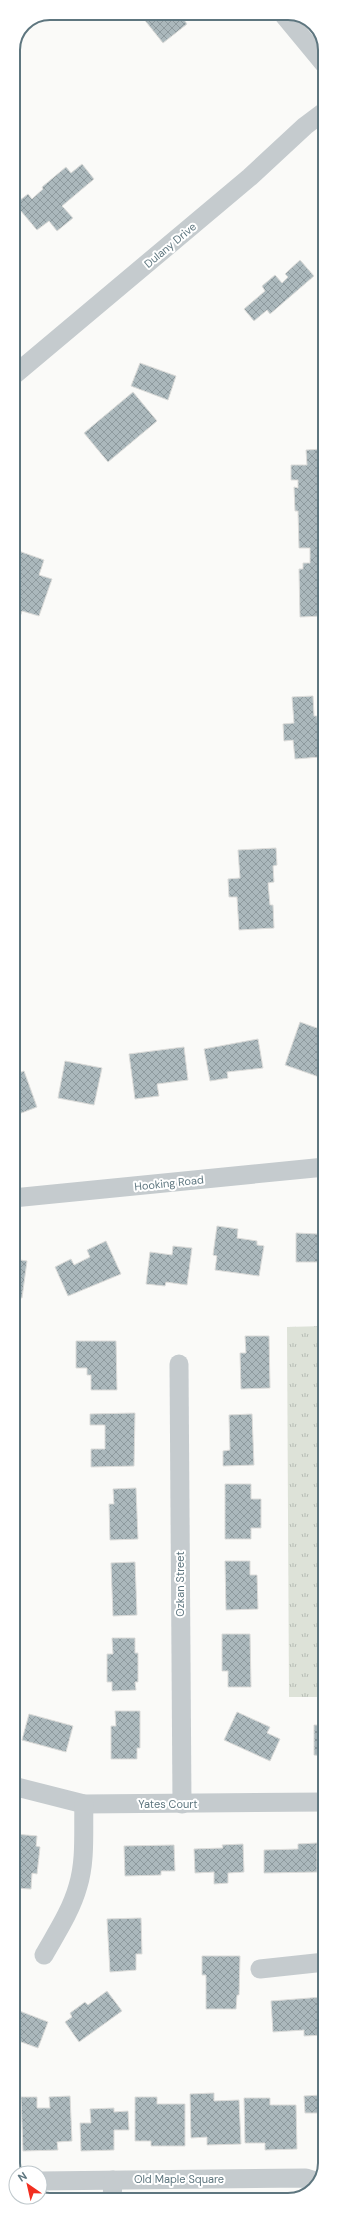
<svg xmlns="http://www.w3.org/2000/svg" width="338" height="2213" font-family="'DM Sans',sans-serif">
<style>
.park{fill:url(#park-tufts)}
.building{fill:url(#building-cross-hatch);stroke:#dcdcda}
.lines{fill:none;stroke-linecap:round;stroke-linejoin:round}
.minor{stroke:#c5cbce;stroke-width:19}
.labels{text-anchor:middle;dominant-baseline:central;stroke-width:4;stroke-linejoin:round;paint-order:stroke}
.street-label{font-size:11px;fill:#5e767f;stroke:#fff}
.rim{fill:none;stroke:#5e767f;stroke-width:2}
</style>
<defs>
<pattern id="park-tufts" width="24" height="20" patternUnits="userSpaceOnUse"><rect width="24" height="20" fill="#dde2d8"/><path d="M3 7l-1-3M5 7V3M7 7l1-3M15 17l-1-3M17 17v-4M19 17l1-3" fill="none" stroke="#b6bcb4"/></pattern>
<pattern id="building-cross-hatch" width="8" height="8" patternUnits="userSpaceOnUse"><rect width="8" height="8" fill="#abb8bc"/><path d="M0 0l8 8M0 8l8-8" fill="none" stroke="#8e9a9e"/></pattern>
</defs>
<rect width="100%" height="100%" fill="#fafaf8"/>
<path class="park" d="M325 1326V1697H289L287 1327Z"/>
<g class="building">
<path d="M139 13H179L187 24 163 43Z"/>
<path d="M82 164 94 179 62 206 73 218 57 231 49 221 37 230 15 204 28 194 32 199 43 189 42 187 66 167 71 173Z"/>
<path d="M300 260 314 276 270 314 267 310 254 321 244 309 265 291 262 286 275 275 282 283 288 277 285 274Z"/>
<path d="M140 363 176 376 168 400 131 386Z"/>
<path d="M133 392 157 421 108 462 84 433Z"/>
<path d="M323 442H325V582H321L322 616 300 617 299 569H303V563H310V548H299L298 511H295L294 487 298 488V480H291V465H307L306 450 323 449Z"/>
<path d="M13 549 44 560 39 575 52 579 39 616 22 611 15 632Z"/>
<path d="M313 696 314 716H317L320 757 295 759 293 740 284 741 283 724 294 723 292 697Z"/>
<path d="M276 848 277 865 273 866 274 882 268 883 270 905H273L274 928 239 930 237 897H229L228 879 240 878 238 850Z"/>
<path d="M300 1022 325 1031V1079L285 1065Z"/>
<path d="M258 1039 263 1068 227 1072 228 1078 210 1081 204 1049Z"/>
<path d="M184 1047 188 1080 157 1084 159 1096 135 1099 129 1054Z"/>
<path d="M65 1061 102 1068 94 1105 58 1098Z"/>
<path d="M24 1071 37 1107 16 1115 13 1108V1075Z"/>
<path d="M217 1226 238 1229 237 1238 257 1241V1245L264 1246 259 1276 215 1270 217 1256 213 1255Z"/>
<path d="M318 1227H325V1262H296V1233L318 1234Z"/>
<path d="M106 1241 121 1274 68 1296 55 1267 71 1259 74 1265 90 1257 87 1250Z"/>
<path d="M173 1246 192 1248 187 1285 166 1282 165 1286 146 1284 150 1252 172 1255Z"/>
<path d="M13 1259 27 1261 22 1298 13 1297Z"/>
<path d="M245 1336H269L270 1388 241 1389 240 1353H246Z"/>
<path d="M76 1341H116L117 1390H91V1375H87V1368H76Z"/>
<path d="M135 1413 134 1466 91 1467V1449H105V1425H90V1414Z"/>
<path d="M252 1414 254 1465 223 1466V1451L230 1450 229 1415Z"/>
<path d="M225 1484H251V1499H261V1528H251V1539H225Z"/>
<path d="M136 1488 138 1539 110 1540 109 1504H114L113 1489Z"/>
<path d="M225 1561H250V1575H257L258 1609 226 1610Z"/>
<path d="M135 1562 137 1615 113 1616 111 1563Z"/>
<path d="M222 1634H250L251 1687H228V1671H222Z"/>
<path d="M112 1638H135V1653H138V1682H135L136 1690 112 1691V1682H107V1654H113Z"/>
<path d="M115 1711H140V1748H137V1759H111V1726H116Z"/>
<path d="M237 1712 270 1727 267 1733 280 1739 270 1761 224 1740Z"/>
<path d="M29 1714 73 1726 66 1752 22 1740Z"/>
<path d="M314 1725H325V1756L314 1755Z"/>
<path d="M15 1834 37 1836 36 1846 40 1847 37 1874 32 1873 31 1889 13 1888V1842Z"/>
<path d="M317 1843V1872L264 1873V1850L298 1849V1844Z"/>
<path d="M243 1844 244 1872 228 1873V1883L214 1884V1872L195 1873 194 1849 223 1848 222 1845Z"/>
<path d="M174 1845 175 1871H161V1875L125 1876 124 1846Z"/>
<path d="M141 1918 142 1954H136V1970L110 1972 107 1919Z"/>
<path d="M202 1956H240L239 1995H237L236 2009H206V1975H202Z"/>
<path d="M107 1991 122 2011 79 2042 65 2022 72 2017 70 2013 85 2002 88 2005Z"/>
<path d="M323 1997 325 2035 304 2036V2030L273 2032 271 2001Z"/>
<path d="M17 2010 48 2022 38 2048 13 2039V2014L15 2015Z"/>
<path d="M322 2091H325V2133H322V2113H305L304 2096 322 2095Z"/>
<path d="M214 2093V2101L239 2100 241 2144 207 2145V2137L191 2138 190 2094Z"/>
<path d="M70 2096 72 2141 57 2142 58 2150 23 2151 21 2097H37V2108H50L49 2097Z"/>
<path d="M135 2097H157V2104H185V2146H151V2141H135Z"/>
<path d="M244 2098H270V2105H296L297 2149 265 2150V2143H245Z"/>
<rect x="13" y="2099" width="3" height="42"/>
<path d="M114 2108V2112L128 2111 129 2130H114V2150L81 2151 80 2123H91L90 2109Z"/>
</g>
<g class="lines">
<g class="minor">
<path d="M282 13 325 65"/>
<path d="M13 376 250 177 305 126 325 111"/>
<path d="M13 1198 325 1167"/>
<path d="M179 1364 182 1804"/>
<path d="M13 1786 84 1804 325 1802"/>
<path d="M44 1955C57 1932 71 1911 78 1886 86 1860 83 1830 84 1804"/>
<path d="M260 1969 325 1962"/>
<path d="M40 2181 306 2178 318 2182"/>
<path d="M112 2200 113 2180"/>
</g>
</g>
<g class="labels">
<g class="street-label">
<text transform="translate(170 245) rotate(-40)">Dulany Drive</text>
<text transform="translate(169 1183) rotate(-6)">Hooking Road</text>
<text transform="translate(180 1584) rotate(-90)">Ozkan Street</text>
<text x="168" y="1804">Yates Court</text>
<text x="179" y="2179">Old Maple Square</text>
</g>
</g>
<path d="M0 0H338V2213H0ZM50 20H288A30 30 0 0 1 318 50V2163A30 30 0 0 1 288 2193H50A30 30 0 0 1 20 2163V50A30 30 0 0 1 50 20Z" fill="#fff" fill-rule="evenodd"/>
<path class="rim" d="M50 20H288A30 30 0 0 1 318 50V2163A30 30 0 0 1 288 2193H50A30 30 0 0 1 20 2163V50A30 30 0 0 1 50 20Z"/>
<g transform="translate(28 2185) rotate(326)"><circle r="19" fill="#ffffff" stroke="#bfc8cc"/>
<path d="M0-3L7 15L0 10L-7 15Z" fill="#f22f20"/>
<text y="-6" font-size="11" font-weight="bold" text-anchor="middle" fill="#5e767f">N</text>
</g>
</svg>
